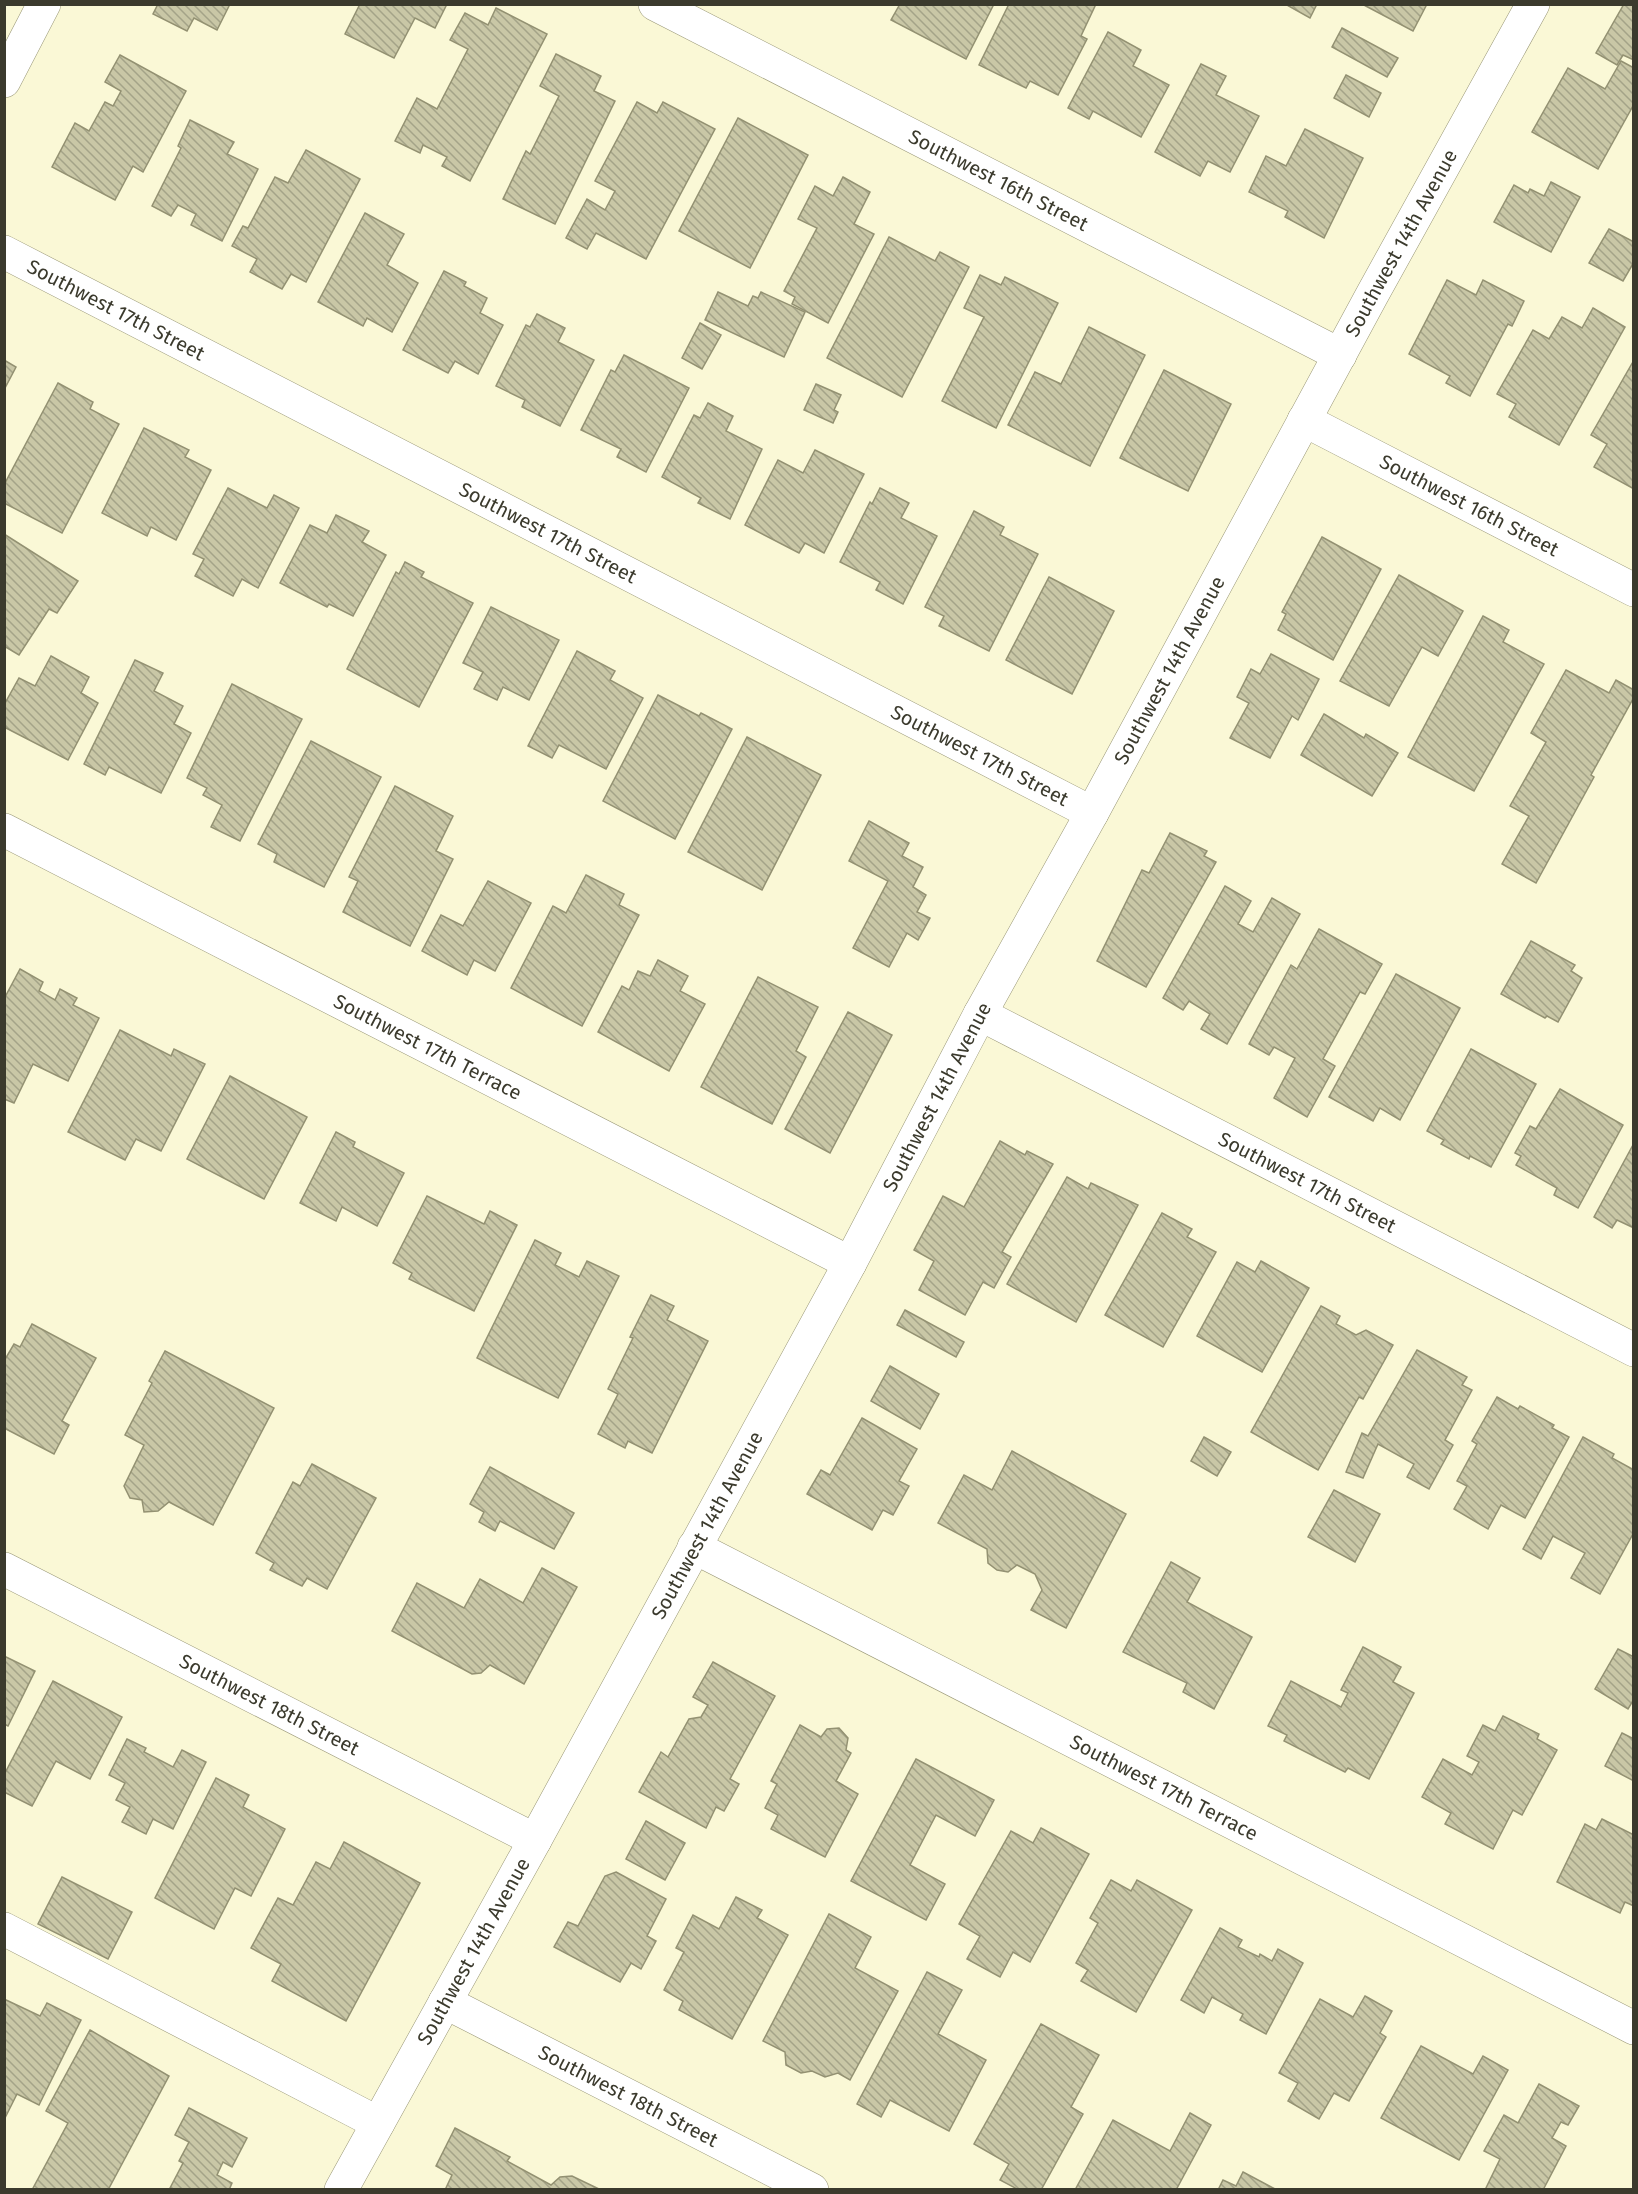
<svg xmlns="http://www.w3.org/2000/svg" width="1638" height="2194" font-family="'Fira Sans',sans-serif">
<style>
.building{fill:url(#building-back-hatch);stroke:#939172;stroke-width:1.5}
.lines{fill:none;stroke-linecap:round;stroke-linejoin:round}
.minor-casing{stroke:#989676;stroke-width:34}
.minor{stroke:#fff;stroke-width:33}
.labels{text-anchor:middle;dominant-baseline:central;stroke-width:5;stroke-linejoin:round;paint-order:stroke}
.street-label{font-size:20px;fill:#3b3a2d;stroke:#fff}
</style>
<defs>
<pattern id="building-back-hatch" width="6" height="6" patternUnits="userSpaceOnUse" patternTransform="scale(1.5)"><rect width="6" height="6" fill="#c9c7a6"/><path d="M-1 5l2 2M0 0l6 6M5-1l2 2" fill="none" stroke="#a4a388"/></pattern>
</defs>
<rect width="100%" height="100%" fill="#faf8d6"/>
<g class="building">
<path d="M158 4H230L217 30 194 18 187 31 153 14Z"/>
<path d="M360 4H447L435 28 415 18 394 58 345 34Z"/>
<path d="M900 4H994L966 59 891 20Z"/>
<path d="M1009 4H1096L1081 36 1087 39 1058 95 1030 81 1026 88 979 65Z"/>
<path d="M1285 4H1317L1310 18Z"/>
<path d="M1362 4H1427L1413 31Z"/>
<path d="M1624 4H1634V60L1623 55 1617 65 1596 53Z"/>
<path d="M496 8 547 34 470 181 442 166 447 157 423 145 420 153 395 141 417 98 437 109 468 49 450 40 465 13 488 25Z"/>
<path d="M1342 28 1398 58 1387 77 1332 47Z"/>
<path d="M1108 32 1141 50 1133 66 1169 85 1141 137 1093 111 1089 119 1068 108Z"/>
<path d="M556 54 601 76 594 91 615 101 555 224 503 199 526 151 530 154 559 96 540 86Z"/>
<path d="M120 55 186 91 143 172 133 166 115 200 52 167 75 123 89 131 105 102 113 106 121 91 105 82Z"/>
<path d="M1621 61 1634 68V104L1598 169 1532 132 1568 68 1605 89Z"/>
<path d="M1201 64 1226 76 1216 95 1259 116 1230 172 1208 161 1200 176 1155 152Z"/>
<path d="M1346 75 1381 93 1369 117 1334 98Z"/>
<path d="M637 102 657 113 663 102 715 129 646 259 596 233 587 249 566 238 587 199 605 210 615 191 595 181Z"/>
<path d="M738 118 808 155 750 268 679 231Z"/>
<path d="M190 120 234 142 227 154 258 169 222 241 191 225 196 214 178 205 171 216 152 206 181 148 178 146Z"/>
<path d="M1305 129 1363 158 1324 238 1285 217 1288 211 1249 192 1266 156 1286 166Z"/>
<path d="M306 150 360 179 306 282 291 274 282 289 250 272 257 259 232 246 243 226 248 228 275 177 288 183Z"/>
<path d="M843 177 870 192 854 224 874 234 828 323 792 304 795 297 784 291 817 228 798 219 815 186 833 196Z"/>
<path d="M1551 182 1580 197 1551 252 1494 222 1514 185 1528 193 1530 189 1544 196Z"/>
<path d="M365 213 404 234 387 265 418 283 392 332 367 318 363 326 318 302Z"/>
<path d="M1609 229 1634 242V262L1623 281 1589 263Z"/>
<path d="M889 237 935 261 940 252 969 267 902 397 827 358Z"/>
<path d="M444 271 466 282 464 286 487 298 480 313 503 325 478 374 455 361 448 373 403 350Z"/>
<path d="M980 275 1001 285 1005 277 1058 303 996 428 942 401 984 317 964 308Z"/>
<path d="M1447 280 1476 295 1483 280 1524 301 1512 326 1508 324 1470 396 1446 383 1450 376 1409 354Z"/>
<path d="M718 292 748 306 753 296 758 298 761 292 805 312 784 357 705 320Z"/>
<path d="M1593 308 1625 327 1559 445 1509 417 1516 404 1497 394 1533 330 1549 339 1562 317 1582 328Z"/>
<path d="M537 314 565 328 558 342 594 360 560 426 522 407 525 400 496 386 526 325 530 327Z"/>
<path d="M700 323 721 335 702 369 682 358Z"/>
<path d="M1089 327 1145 355 1090 466 1008 425 1035 372 1061 384Z"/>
<path d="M624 355 689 388 646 472 617 457 621 449 581 430 611 370 615 372Z"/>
<path d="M4 360 16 367 4 390Z"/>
<path d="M1634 360V489L1594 467 1607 444 1591 435Z"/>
<path d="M1164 370 1231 404 1188 491 1120 458Z"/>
<path d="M58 383 93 402 90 409 119 424 62 533 4 503V485Z"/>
<path d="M816 384 841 395 834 410 838 412 833 423 804 410Z"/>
<path d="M708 403 733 416 726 431 762 449 730 519 698 503 701 498 662 477 694 415 700 418Z"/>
<path d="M144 428 189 450 185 457 211 470 176 540 151 527 147 536 102 513Z"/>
<path d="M815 450 864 474 824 553 805 543 799 553 745 525 778 460 803 473Z"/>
<path d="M228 488 267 508 274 495 299 508 258 588 242 579 233 596 195 576 204 559 193 554Z"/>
<path d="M880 488 909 503 901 518 937 536 903 604 876 590 880 582 840 562 870 502 872 504Z"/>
<path d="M974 511 1004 527 1000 535 1038 554 989 651 939 626 944 616 925 607Z"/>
<path d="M336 515 369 531 362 542 386 555 353 616 329 604 327 607 280 583 310 525 327 533Z"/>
<path d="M4 534 78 581 57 613 49 609 19 655 4 646Z"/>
<path d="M1322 537 1381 569 1333 660 1278 630 1286 614 1282 612Z"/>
<path d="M405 562 424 572 421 577 473 603 419 707 347 669 396 572 399 574Z"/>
<path d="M1399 575 1463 611 1438 656 1422 647 1389 706 1340 681Z"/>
<path d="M1049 577 1114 611 1072 694 1006 660Z"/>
<path d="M491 607 559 640 529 700 503 687 497 700 474 689 483 672 463 663Z"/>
<path d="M1483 616 1509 630 1503 642 1544 664 1474 791 1408 757Z"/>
<path d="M577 651 615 671 610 680 643 698 606 769 559 745 552 758 528 746Z"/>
<path d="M1271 654 1319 679 1298 720 1292 716 1270 758 1230 738 1249 703 1237 697 1251 669 1260 674Z"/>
<path d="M51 656 89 677 81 693 98 703 68 760 4 727V705L19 678 35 686Z"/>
<path d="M135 660 163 673 154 691 183 706 174 724 191 733 161 793 109 767 105 775 84 764Z"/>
<path d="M1566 670 1609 693 1616 680 1634 690V697L1591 775 1594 777 1536 883 1502 864 1529 816 1510 806 1546 742 1531 733Z"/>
<path d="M232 684 302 719 240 841 211 827 222 805 203 795 207 788 187 778Z"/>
<path d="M658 695 699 716 701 713 732 729 675 839 603 801Z"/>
<path d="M1324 714 1364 738 1366 734 1398 753 1372 796 1301 755Z"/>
<path d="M747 737 821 775 762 890 688 852Z"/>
<path d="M311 741 381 777 324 887 274 862 277 854 258 844Z"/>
<path d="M395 786 453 816 436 851 453 859 410 946 343 912 358 881 349 877Z"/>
<path d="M869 821 909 843 902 856 923 867 913 887 926 895 917 912 930 918 918 940 907 933 889 967 853 948 888 881 849 861Z"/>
<path d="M1170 833 1207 851 1204 856 1216 862 1146 987 1097 961 1142 870 1149 873Z"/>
<path d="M586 875 624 894 619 905 639 915 582 1026 511 988 553 906 566 913Z"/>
<path d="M488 881 531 903 495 971 474 960 467 975 422 951 441 915 463 926Z"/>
<path d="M1225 886 1251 901 1238 924 1253 932 1272 898 1300 914 1227 1044 1201 1029 1210 1014 1189 1001 1183 1010 1163 998Z"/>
<path d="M1319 929 1382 964 1365 994 1360 992 1323 1059 1335 1066 1307 1117 1274 1098 1295 1058 1274 1047 1269 1055 1249 1044 1291 965 1297 969Z"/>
<path d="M1531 941 1575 965 1571 971 1582 978 1558 1022 1547 1016 1545 1018 1501 994Z"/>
<path d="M658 960 688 976 680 991 705 1004 669 1071 598 1032 622 986 629 990 638 971 650 976Z"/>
<path d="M20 969 43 982 39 991 55 1000 60 989 77 998 73 1005 99 1018 68 1081 33 1064 14 1103 4 1099V999Z"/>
<path d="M1396 974 1460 1008 1400 1120 1380 1108 1373 1121 1329 1097Z"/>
<path d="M758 977 818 1007 796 1051 806 1057 772 1124 701 1087Z"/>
<path d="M848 1012 892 1035 830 1153 785 1129Z"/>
<path d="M120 1030 171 1056 174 1049 205 1064 161 1151 136 1139 125 1160 68 1132Z"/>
<path d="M1471 1049 1536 1084 1491 1167 1470 1156 1469 1159 1441 1144 1444 1140 1427 1131Z"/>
<path d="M230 1076 307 1117 264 1199 187 1159Z"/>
<path d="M1560 1089 1623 1125 1578 1208 1554 1195 1557 1188 1516 1165 1521 1156 1515 1153 1530 1126 1536 1129Z"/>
<path d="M336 1132 355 1142 353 1147 404 1173 377 1226 342 1207 336 1221 300 1203Z"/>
<path d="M1000 1141 1025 1155 1027 1151 1053 1164 1002 1252 1011 1257 994 1288 983 1282 965 1315 919 1290 934 1261 914 1250 943 1196 964 1207Z"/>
<path d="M1634 1143V1228L1617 1220 1612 1228 1594 1217Z"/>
<path d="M1067 1177 1088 1189 1091 1183 1138 1205 1076 1322 1007 1284Z"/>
<path d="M427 1196 484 1224 490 1211 517 1225 474 1311 409 1279 412 1273 393 1263Z"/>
<path d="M1162 1213 1192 1229 1187 1237 1216 1252 1163 1347 1105 1315Z"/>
<path d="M535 1240 561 1253 555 1265 579 1277 587 1261 619 1276 558 1398 477 1358Z"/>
<path d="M1261 1261 1309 1288 1262 1372 1197 1336 1237 1262 1255 1272Z"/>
<path d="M651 1295 674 1306 667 1320 708 1341 652 1453 628 1441 625 1448 598 1434 618 1394 608 1389 633 1338 630 1337Z"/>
<path d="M1321 1306 1340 1316 1336 1324 1356 1335 1366 1330 1393 1345 1363 1399 1359 1397 1318 1470 1251 1432Z"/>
<path d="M905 1310 964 1342 956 1357 897 1325Z"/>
<path d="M32 1324 96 1358 62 1421 69 1425 54 1454 4 1428V1361L14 1344 20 1347Z"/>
<path d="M1417 1350 1467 1377 1462 1385 1472 1390 1445 1440 1453 1445 1429 1489 1407 1477 1414 1464 1378 1444 1363 1478 1346 1472 1362 1433 1368 1436Z"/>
<path d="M165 1351 274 1408 213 1525 169 1502 158 1511 144 1512 142 1500 130 1498 124 1486 144 1445 125 1435 152 1383 149 1381Z"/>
<path d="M890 1366 939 1394 920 1429 871 1401Z"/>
<path d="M1497 1397 1518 1409 1520 1406 1554 1425 1552 1428 1569 1437 1525 1518 1501 1505 1488 1529 1454 1509 1467 1486 1457 1481 1477 1444 1472 1441Z"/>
<path d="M862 1418 917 1449 899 1481 909 1486 893 1515 883 1510 872 1530 807 1494 821 1470 830 1475Z"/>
<path d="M1204 1437 1231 1452 1217 1476 1191 1461Z"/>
<path d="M1583 1437 1614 1454 1612 1458 1634 1470V1532L1600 1594 1571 1578 1585 1553 1553 1536 1541 1559 1523 1549Z"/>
<path d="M1012 1451 1126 1514 1066 1628 1031 1610 1042 1590 1035 1574 1017 1565 1008 1572 997 1570 988 1563 987 1549 938 1523 964 1475 992 1490Z"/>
<path d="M312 1464 376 1498 327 1589 307 1578 302 1586 270 1570 274 1563 256 1553 293 1482 300 1486Z"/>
<path d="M490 1467 574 1513 554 1549 500 1521 495 1531 479 1522 484 1512 470 1504Z"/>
<path d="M1334 1490 1380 1514 1355 1562 1308 1537Z"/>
<path d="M1171 1562 1200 1578 1187 1602 1252 1637 1214 1709 1183 1692 1187 1683 1123 1652Z"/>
<path d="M542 1568 577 1587 524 1684 490 1665 481 1673 472 1674 392 1631 417 1583 464 1608 480 1579 523 1603Z"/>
<path d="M1363 1647 1401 1667 1393 1682 1414 1693 1369 1779 1348 1768 1345 1772 1284 1741 1287 1735 1268 1726 1291 1681 1341 1707 1348 1693 1341 1690Z"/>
<path d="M1618 1649 1634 1657V1699L1628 1709 1595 1689Z"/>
<path d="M4 1656 35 1671 8 1726 4 1724Z"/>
<path d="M713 1662 775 1696 730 1779 739 1784 724 1811 716 1807 706 1828 639 1792 661 1752 668 1757 689 1719 701 1717 708 1705 693 1697Z"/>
<path d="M53 1681 122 1717 90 1779 56 1761 32 1806 4 1792V1775Z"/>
<path d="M1503 1716 1539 1734 1537 1739 1557 1750 1522 1815 1513 1810 1493 1849 1445 1824 1451 1813 1422 1797 1443 1759 1472 1775 1479 1762 1467 1756 1483 1725 1495 1731Z"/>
<path d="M800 1725 821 1737 827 1729 839 1728 848 1738 846 1750 851 1753 836 1781 858 1794 825 1857 771 1829 778 1815 765 1808 777 1784 771 1781Z"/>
<path d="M1622 1733 1634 1739V1781L1605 1766Z"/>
<path d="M127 1739 146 1748 144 1752 173 1767 182 1750 206 1762 173 1829 153 1819 146 1834 122 1822 130 1807 116 1800 125 1783 109 1775Z"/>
<path d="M916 1759 994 1800 975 1836 936 1815 910 1865 945 1884 926 1920 851 1881Z"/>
<path d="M216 1778 249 1795 243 1807 285 1829 251 1896 235 1888 214 1929 155 1898Z"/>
<path d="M1602 1819 1634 1835V1906L1625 1902 1620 1913 1557 1882 1585 1824 1596 1830Z"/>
<path d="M646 1821 685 1843 665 1880 626 1859Z"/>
<path d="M1041 1828 1089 1854 1030 1962 1013 1952 1000 1977 967 1959 980 1936 959 1924 1011 1831 1033 1843Z"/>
<path d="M344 1842 420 1883 346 2021 272 1981 281 1964 251 1948 278 1898 293 1905 316 1862 330 1869Z"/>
<path d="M616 1872 666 1899 647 1936 656 1941 641 1969 631 1963 620 1982 554 1947 568 1922 578 1926 605 1876Z"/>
<path d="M62 1877 132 1912 108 1959 38 1924Z"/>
<path d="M1111 1880 1131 1891 1137 1880 1192 1910 1136 2012 1081 1981 1088 1970 1076 1963 1098 1923 1090 1918Z"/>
<path d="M736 1897 762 1910 757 1918 788 1935 732 2039 679 2010 683 2001 664 1990 684 1952 676 1948 693 1915 719 1929Z"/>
<path d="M829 1914 871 1937 855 1968 898 1991 850 2080 838 2073 825 2077 812 2071 801 2073 786 2065 785 2052 763 2041Z"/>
<path d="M1220 1928 1242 1940 1238 1947 1259 1957 1260 1954 1272 1961 1278 1949 1303 1963 1266 2034 1240 2020 1243 2014 1212 1997 1204 2013 1181 2000Z"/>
<path d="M927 1972 962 1990 938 2034 986 2060 949 2131 890 2100 881 2117 857 2104Z"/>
<path d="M1365 1996 1392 2011 1380 2033 1386 2037 1349 2101 1334 2093 1319 2119 1288 2101 1298 2083 1279 2073 1320 1999 1353 2017Z"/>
<path d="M4 1999 40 2016 47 2003 81 2020 39 2105 17 2094 4 2120Z"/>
<path d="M1041 2024 1099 2055 1071 2107 1083 2114 1041 2190H1019L1000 2180 1009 2164 974 2144Z"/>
<path d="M90 2030 169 2076 108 2190H32L68 2123 46 2111Z"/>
<path d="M1421 2046 1473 2074 1483 2056 1508 2070 1459 2160 1381 2118Z"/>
<path d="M1539 2084 1579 2106 1568 2125 1561 2122 1552 2138 1566 2146 1543 2190H1485L1500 2159 1484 2151 1504 2115 1518 2123Z"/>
<path d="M189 2108 247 2138 232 2167 223 2162 217 2175 232 2183 229 2190H169L183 2163 179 2161 189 2142 175 2135Z"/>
<path d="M1190 2113 1211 2125 1176 2190H1075L1113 2120 1170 2151Z"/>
<path d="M455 2128 510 2157 507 2161 551 2185 560 2177 572 2176 601 2190H445L452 2175 436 2166Z"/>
<path d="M1243 2172 1277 2190H1218L1223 2180 1236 2186Z"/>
</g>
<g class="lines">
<defs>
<g id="minor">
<path id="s1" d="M655 4 1340 355"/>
<path d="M4 81 44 4"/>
<path id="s2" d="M4 252 1092 813"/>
<path id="s3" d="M1304 420 1634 590"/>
<path id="s4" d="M4 830 850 1263"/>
<path id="s5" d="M980 1014 1634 1350"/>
<path id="s6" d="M694 1547 1634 2028"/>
<path id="s7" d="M4 1569 535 1840"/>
<path d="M4 1929 378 2123"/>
<path id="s8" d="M445 2002 812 2190"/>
<path id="s9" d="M341 2190 535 1840 850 1263 980 1014 1092 813 1372 295 1533 4"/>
</g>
</defs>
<use href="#minor" class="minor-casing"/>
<use href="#minor" class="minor"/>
</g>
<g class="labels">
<g class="street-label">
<text stroke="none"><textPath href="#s1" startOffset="386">Southwest 16th Street</textPath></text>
<text stroke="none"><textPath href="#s9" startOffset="2217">Southwest 14th Avenue</textPath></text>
<text stroke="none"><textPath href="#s2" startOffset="126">Southwest 17th Street</textPath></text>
<text stroke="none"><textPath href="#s3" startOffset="186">Southwest 16th Street</textPath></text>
<text stroke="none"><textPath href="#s2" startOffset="612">Southwest 17th Street</textPath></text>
<text stroke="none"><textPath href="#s9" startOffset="1731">Southwest 14th Avenue</textPath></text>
<text stroke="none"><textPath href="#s2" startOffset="1098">Southwest 17th Street</textPath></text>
<text stroke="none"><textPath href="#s4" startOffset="476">Southwest 17th Terrace</textPath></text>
<text stroke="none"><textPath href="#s9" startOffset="1245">Southwest 14th Avenue</textPath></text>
<text stroke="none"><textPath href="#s5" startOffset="368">Southwest 17th Street</textPath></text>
<text stroke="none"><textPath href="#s9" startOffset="759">Southwest 14th Avenue</textPath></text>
<text stroke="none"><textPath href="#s7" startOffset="298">Southwest 18th Street</textPath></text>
<text stroke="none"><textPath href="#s6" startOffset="528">Southwest 17th Terrace</textPath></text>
<text stroke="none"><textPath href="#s9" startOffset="273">Southwest 14th Avenue</textPath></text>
<text stroke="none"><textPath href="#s8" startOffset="206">Southwest 18th Street</textPath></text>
</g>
</g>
<rect width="1638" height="2194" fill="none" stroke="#3b3a2d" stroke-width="12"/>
</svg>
